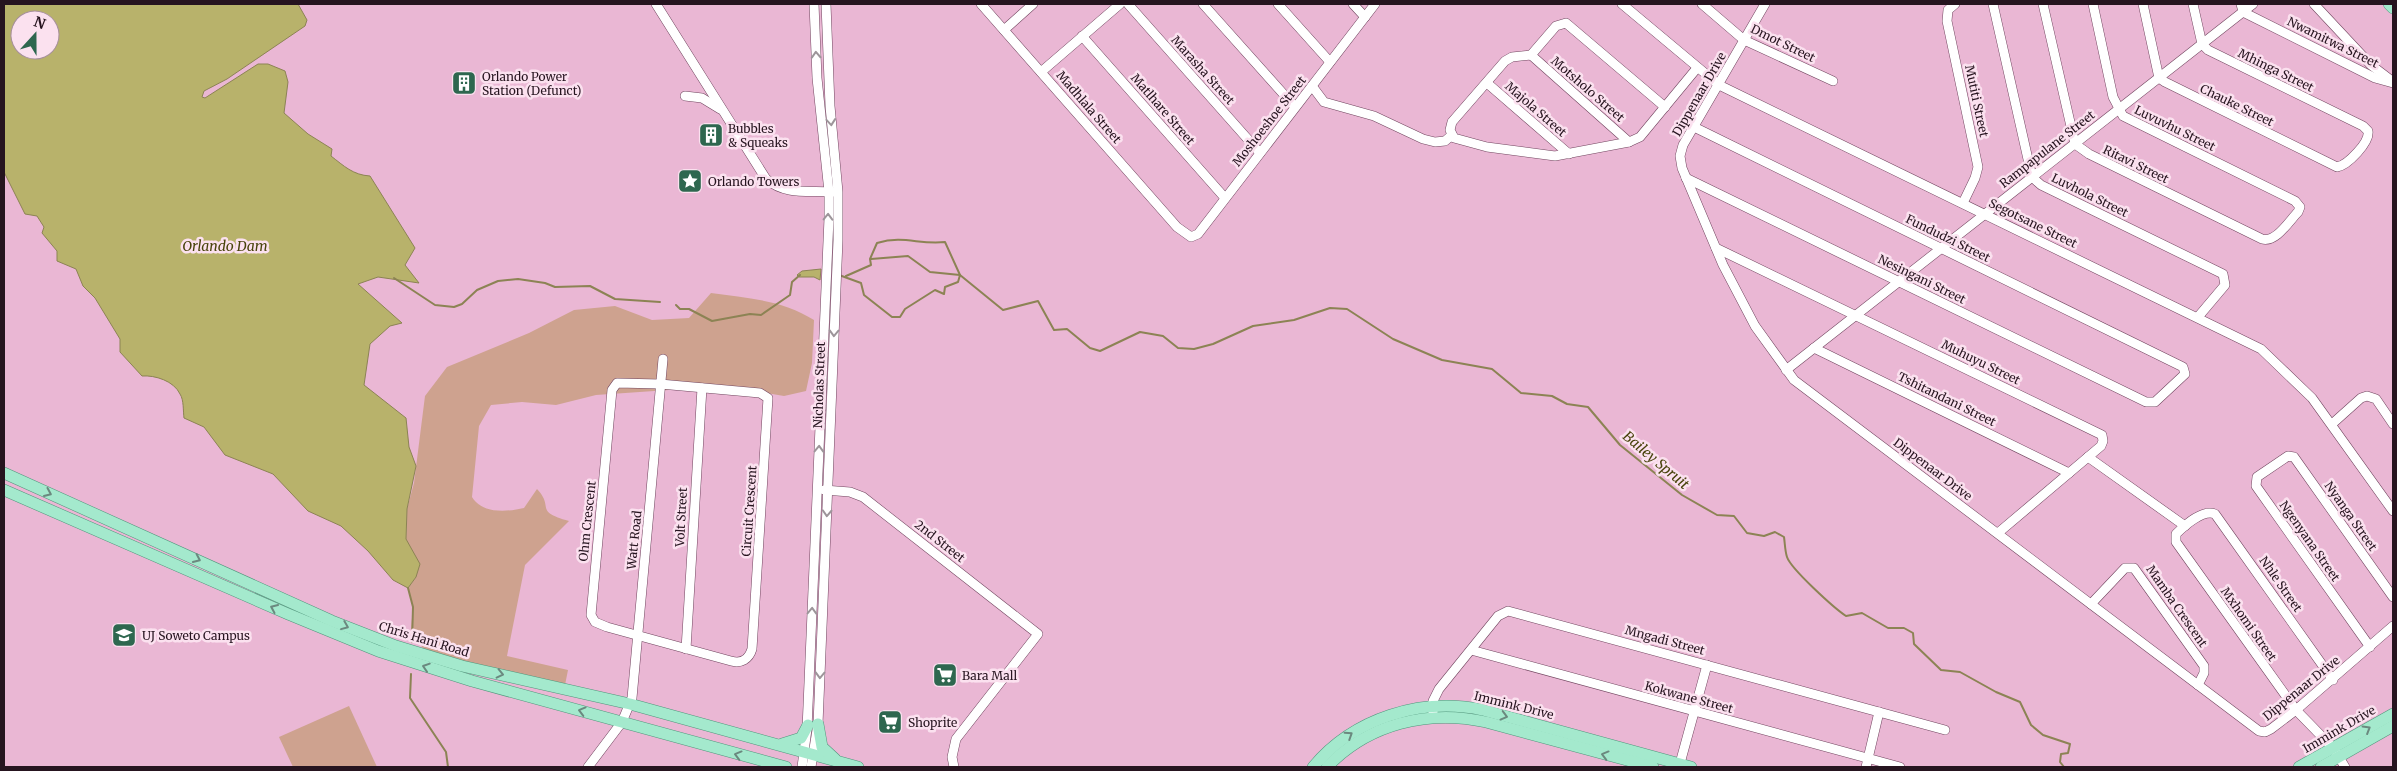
<svg xmlns="http://www.w3.org/2000/svg" width="2397" height="771" font-family="Merriweather,serif">
<style>
.green{fill:#cea28f}
.water{fill:#b8b26b;stroke:#8c8354;fill-rule:evenodd}
.lines{fill:none;stroke-linecap:round;stroke-linejoin:round}
.stream{stroke:#8c8354;stroke-width:2}
.minor-casing{stroke:#71455f;stroke-width:10}
.major-casing{stroke:#50957b;stroke-width:12}
.minor{stroke:#fff;stroke-width:9}
.major{stroke:#a4e9cd;stroke-width:11}
.oneway{stroke:#9d959a}
.oneway2{stroke:#6b897f}
.labels{text-anchor:middle;dominant-baseline:central;stroke-width:5;stroke-linejoin:round;paint-order:stroke}
.street-label{font-size:12px;fill:#26141f;stroke:#fbe1ef}
.poi-label{font-size:12px;fill:#26141f;stroke:#fbe1ef;text-anchor:start}
.water-label{font-size:14px;font-style:italic;fill:#48430b;stroke:#fbe1ef}
</style>
<rect width="100%" height="100%" fill="#eab7d4"/>
<g class="green">
<path d="M711 293C747 298 783 300 814 320L812 363 806 391 784 396 727 386 596 395 556 405 522 402 491 405 479 426 472 497C482 514 507 512 524 508L537 489C555 508 533 511 569 521L525 565 507 656 568 670 565 685 427 655 411 629 413 607 408 588 416 577 406 539 407 509 414 483 425 396 447 367 529 333 574 310 615 306 652 320 689 318Z"/>
<path d="M349 706 377 767H293L279 737Z"/>
</g>
<g class="water">
<path d="M4 4H298L307 20 305 26 227 79 204 91 202 97 205 98 258 64H268L285 71 288 82 284 113 308 134 332 149 331 156C344 166 353 175 370 176L415 248 405 265 419 283 378 277 358 284 402 323 390 326 370 344 364 385 406 418 409 447 416 466 407 509 406 539 420 564 416 577 408 588 393 580 368 551 341 526 308 511 273 474 225 455 204 427 184 418C183 411 184 400 180 394 174 381 155 375 142 376L120 352V339L95 298 83 286 76 269 57 261V251L42 233 44 227 37 216 25 214 4 172ZM20 20H50V50H20Z"/>
<path d="M821 269 820 280 814 277H799L797 275 802 271Z"/>
</g>
<g class="lines">
<g class="stream">
<path d="M871 259 908 256 930 272 960 275"/>
<path d="M839 275 861 283 864 295 892 317H900L905 309 935 290 944 294 945 287 958 282 960 275 1003 310 1038 301 1054 330 1067 329 1090 348 1100 351 1140 332 1163 336 1178 348 1194 349 1213 344 1253 326 1294 320 1330 308 1347 309 1393 339 1442 360 1492 369 1521 393 1552 396 1567 404 1588 407 1620 445 1682 495 1717 515 1734 516 1747 533 1764 536 1775 532 1784 537C1785 544 1785 551 1787 557 1791 569 1834 608 1846 616L1862 613 1888 628H1904L1913 633 1914 644 1941 670 1960 672 1996 692 2020 702 2031 725 2043 735 2070 744 2068 753 2061 754 2060 762 2064 767"/>
<path d="M846 276 871 265 870 259 877 243C904 235 919 245 945 242L960 275"/>
<path d="M394 278 435 305 454 307 462 304 477 290 498 281 518 279 545 283 555 287 590 286 615 299 660 302"/>
<path d="M676 305 680 309H689L712 321 750 314 761 315 790 295 792 282 800 275"/>
<path d="M408 588 413 607 412 642"/>
<path d="M411 674 410 698 446 752 448 767"/>
</g>
<defs>
<g id="minor">
<path d="M656 4 766 179C787 196 808 190 833 192"/>
<path d="M981 4 1177 227 1191 237 1198 234 1375 4"/>
<path d="M1128 4 1260 153"/>
<path d="M1203 4 1295 107"/>
<path d="M1278 4 1330 62"/>
<path d="M1353 4 1365 17"/>
<path d="M1622 4 1719 85 2261 349 2312 398 2393 511"/>
<path d="M1702 4 1744 40 1833 81"/>
<path d="M1765 4 1683 145 1680 156 1682 168 1723 265 1755 326 1794 380 2259 731 2265 732 2271 729 2296 710 2393 626"/>
<path d="M1955 4 1948 10 1947 21 1978 167 1975 178 1963 203"/>
<path d="M1993 4 2032 177 2041 185 2223 274 2225 285 2198 317"/>
<path d="M2043 4 2075 144 2089 154 2262 239C2276 243 2289 221 2298 212L2300 207 2295 201 2123 116 2113 97 2093 4"/>
<path d="M2143 4 2159 78 2165 82 2337 167C2348 165 2370 142 2368 131L2363 126 2208 50 2202 44 2193 4"/>
<path d="M2241 4 2243 12 2375 78 2393 83"/>
<path d="M2314 4 2371 65 2392 81"/>
<path d="M1004 30 1033 4"/>
<path d="M1082 36 1225 198"/>
<path d="M1531 55 1512 57 1505 61 1452 122 1450 130 1454 138 1487 147 1555 156 1629 142 1640 137 1697 68"/>
<path d="M1531 55 1556 26 1566 23 1665 107"/>
<path d="M1531 55 1629 142"/>
<path d="M1041 72 1120 4"/>
<path d="M1487 83 1569 154"/>
<path d="M1312 86 1324 102 1374 116 1423 139 1435 142 1445 141 1452 135"/>
<path d="M685 96 702 98 720 109"/>
<path d="M1686 178 2146 402H2155L2185 374 2183 367 1694 127"/>
<path d="M1716 248 2102 435 2103 441 2101 446 1998 533"/>
<path d="M1814 348 2069 473"/>
<path d="M1786 370 2253 4"/>
<path d="M617 383 660 384 760 393 768 398 752 649C749 659 741 664 731 661L607 627 595 622 591 615 612 390Z"/>
<path d="M2332 424 2361 398 2367 396 2376 399 2393 424"/>
<path d="M2088 457 2185 526"/>
<path d="M824 490 850 492 863 497 1038 634 956 739 952 757 954 767"/>
<path d="M2091 604 2125 568H2134L2204 666V673L2198 685"/>
<path d="M2370 647 2256 486 2257 477 2288 456 2294 457 2393 597"/>
<path d="M686 649 702 388"/>
<path d="M1471 650 1900 767"/>
<path d="M2333 680 2215 514C2203 509 2184 526 2176 534V542L2296 710 2334 749 2345 767"/>
<path d="M1433 713V701L1439 689 1498 616 1508 611 1945 730"/>
<path d="M588 767 622 722 632 698 663 359"/>
<path d="M802 767 807 729 829 218V192L817 78 814 4"/>
<path d="M811 767 818 724 838 240V192L830 106 826 4"/>
<path d="M1679 767 1707 665"/>
<path d="M1866 767 1879 712"/>
</g>
<g id="major">
<path d="M2389 4 2393 8"/>
<path d="M4 473 332 621 396 646 462 666 630 704 858 767"/>
<path d="M4 490 288 614 378 651 472 681 786 767"/>
<path d="M818 724 822 747 835 759"/>
<path d="M782 744 801 738 808 725"/>
<path d="M1313 767C1354 718 1421 697 1483 710L1691 767"/>
<path d="M1327 767C1368 724 1428 709 1486 722L1653 767"/>
<path d="M2299 767 2393 714"/>
<path d="M2321 767 2393 726"/>
</g>
</defs>
<use href="#minor" class="minor-casing"/>
<use href="#major" class="major-casing"/>
<use href="#minor" class="minor"/>
<use href="#major" class="major"/>
</g>
<defs><path id="oneway-chevron" d="M-2-3.5L2.5 0L-2 3.5" fill="none" stroke-width="1.6" stroke-linecap="round" stroke-linejoin="round" transform="scale(1.25)"/></defs>
<g class="oneway">
<use href="#oneway-chevron" transform="translate(816 55) rotate(-93)"/>
<use href="#oneway-chevron" transform="translate(831 122) rotate(85)"/>
<use href="#oneway-chevron" transform="translate(828 217) rotate(-89)"/>
<use href="#oneway-chevron" transform="translate(834 333) rotate(92)"/>
<use href="#oneway-chevron" transform="translate(819 449) rotate(-88)"/>
<use href="#oneway-chevron" transform="translate(827 513) rotate(93)"/>
<use href="#oneway-chevron" transform="translate(812 611) rotate(-88)"/>
<use href="#oneway-chevron" transform="translate(820 675) rotate(92)"/>
</g>
<g class="oneway2">
<use href="#oneway-chevron" transform="translate(48 493) rotate(24)"/>
<use href="#oneway-chevron" transform="translate(197 559) rotate(25)"/>
<use href="#oneway-chevron" transform="translate(274 608) rotate(-156)"/>
<use href="#oneway-chevron" transform="translate(345 626) rotate(22)"/>
<use href="#oneway-chevron" transform="translate(426 667) rotate(-162)"/>
<use href="#oneway-chevron" transform="translate(500 674) rotate(13)"/>
<use href="#oneway-chevron" transform="translate(582 711) rotate(-165)"/>
<use href="#oneway-chevron" transform="translate(1504 716) rotate(15)"/>
<use href="#oneway-chevron" transform="translate(2367 729) rotate(-31)"/>
<use href="#oneway-chevron" transform="translate(1349 735) rotate(-33)"/>
<use href="#oneway-chevron" transform="translate(738 755) rotate(-165)"/>
<use href="#oneway-chevron" transform="translate(1605 755) rotate(-165)"/>
</g>
<defs>
<symbol id="building-square" viewBox="-11 -11 22 22"><rect x="-9" y="-9" width="18" height="18" rx="4" fill="#2e674f" stroke="#fbe1ef"/><path d="M-4-6H4V6H1V3H-1V6H-4ZM-2.5-4.3h1.7v1.8h-1.7ZM.8-4.3h1.7v1.8H.8ZM-2.5-1h1.7V.8h-1.7ZM.8-1h1.7V.8H.8Z" fill="#fff"/></symbol>
<symbol id="sight-square" viewBox="-11 -11 22 22"><rect x="-9" y="-9" width="18" height="18" rx="4" fill="#2e674f" stroke="#fbe1ef"/><path d="M0-6L1.8-2.2L6-1.7L2.9 1.2L3.7 5.4L0 3.3L-3.7 5.4L-2.9 1.2L-6-1.7L-1.8-2.2Z" fill="#fff"/></symbol>
<symbol id="university-square" viewBox="-11 -11 22 22"><rect x="-9" y="-9" width="18" height="18" rx="4" fill="#2e674f" stroke="#fbe1ef"/><path d="M0-5L7-2L0 1L-7-2ZM-4 1L0 2.5L4 1V4Q0 6-4 4Z" fill="#fff"/></symbol>
<symbol id="supermarket-square" viewBox="-11 -11 22 22"><rect x="-9" y="-9" width="18" height="18" rx="4" fill="#2e674f" stroke="#fbe1ef"/><path d="M-6-5.5h2.5l.6 2H6L4.5 2H-2.5L-4.4-4H-6ZM-1.5 3.2a1.3 1.3 0 1 0 .1 0ZM3 3.2a1.3 1.3 0 1 0 .1 0Z" fill="#fff"/></symbol>
</defs>
<g fill-rule="evenodd">
<use href="#building-square" x="450" y="69" width="28" height="28"/>
<use href="#building-square" x="697" y="121" width="28" height="28"/>
<use href="#sight-square" x="676" y="167" width="28" height="28"/>
<use href="#university-square" x="110" y="621" width="28" height="28"/>
<use href="#supermarket-square" x="931" y="661" width="28" height="28"/>
<use href="#supermarket-square" x="876" y="708" width="28" height="28"/>
</g>
<g class="labels">
<g class="street-label">
<text transform="translate(2333 42) rotate(26)">Nwamitwa Street</text>
<text transform="translate(1783 43) rotate(26)">Dmot Street</text>
<text transform="translate(1203 70) rotate(48)">Marasha Street</text>
<text transform="translate(2276 70) rotate(26)">Mhinga Street</text>
<text transform="translate(1588 89) rotate(41)">Motsholo Street</text>
<text transform="translate(1699 94) rotate(-60)">Dippenaar Drive</text>
<text transform="translate(1977 101) rotate(78)">Mutiti Street</text>
<text transform="translate(2237 105) rotate(26)">Chauke Street</text>
<text transform="translate(1089 107) rotate(49)">Madhlala Street</text>
<text transform="translate(1163 109) rotate(49)">Matlhare Street</text>
<text transform="translate(1536 109) rotate(41)">Majola Street</text>
<text transform="translate(1269 121) rotate(-52)">Moshoeshoe Street</text>
<text transform="translate(2175 128) rotate(26)">Luvuvhu Street</text>
<text transform="translate(2047 149) rotate(-38)">Rampapulane Street</text>
<text transform="translate(2136 164) rotate(26)">Ritavi Street</text>
<text transform="translate(2090 195) rotate(26)">Luvhola Street</text>
<text transform="translate(2033 223) rotate(26)">Segotsane Street</text>
<text transform="translate(1948 238) rotate(26)">Fundudzi Street</text>
<text transform="translate(1922 279) rotate(26)">Nesingani Street</text>
<text transform="translate(1981 362) rotate(26)">Muhuyu Street</text>
<text transform="translate(819 385) rotate(-88)">Nicholas Street</text>
<text transform="translate(1947 399) rotate(26)">Tshitandani Street</text>
<text transform="translate(1933 469) rotate(37)">Dippenaar Drive</text>
<text transform="translate(749 511) rotate(-86)">Circuit Crescent</text>
<text transform="translate(2351 516) rotate(55)">Nyanga Street</text>
<text transform="translate(681 517) rotate(-87)">Volt Street</text>
<text transform="translate(587 521) rotate(-84)">Ohm Crescent</text>
<text transform="translate(634 540) rotate(-84)">Watt Road</text>
<text transform="translate(940 541) rotate(38)">2nd Street</text>
<text transform="translate(2310 541) rotate(55)">Ngenyana Street</text>
<text transform="translate(2281 584) rotate(55)">Nhle Street</text>
<text transform="translate(2177 606) rotate(55)">Mamba Crescent</text>
<text transform="translate(2249 624) rotate(55)">Mxhomi Street</text>
<text transform="translate(424 639) rotate(17)">Chris Hani Road</text>
<text transform="translate(1665 640) rotate(15)">Mngadi Street</text>
<text transform="translate(2301 688) rotate(-39)">Dippenaar Drive</text>
<text transform="translate(1689 697) rotate(15)">Kokwane Street</text>
<text transform="translate(1514 705) rotate(14)">Immink Drive</text>
<text transform="translate(2339 729) rotate(-30)">Immink Drive</text>
</g>
<g class="poi-label">
<text x="482" y="76">Orlando Power<tspan x="482" dy="14">Station (Defunct)</tspan></text>
<text x="728" y="128">Bubbles<tspan x="728" dy="14">&amp; Squeaks</tspan></text>
<text x="708" y="181">Orlando Towers</text>
<text x="142" y="635">UJ Soweto Campus</text>
<text x="962" y="675">Bara Mall</text>
<text x="908" y="722">Shoprite</text>
</g>
<g class="water-label">
<text x="225" y="246">Orlando Dam</text>
<text transform="translate(1656 460) rotate(40)">Bailey Spruit</text>
</g>
</g>
<rect width="2397" height="771" fill="none" stroke="#26141f" stroke-width="10"/>
<g transform="translate(35 35) rotate(21)"><circle r="24" fill="#fbe1ef" stroke="#a68f9c"/>
<path d="M0-4L9 19L0 12L-9 19Z" fill="#2e674f"/>
<text y="-8" font-size="14" font-weight="bold" text-anchor="middle" fill="#26141f">N</text>
</g>
</svg>
